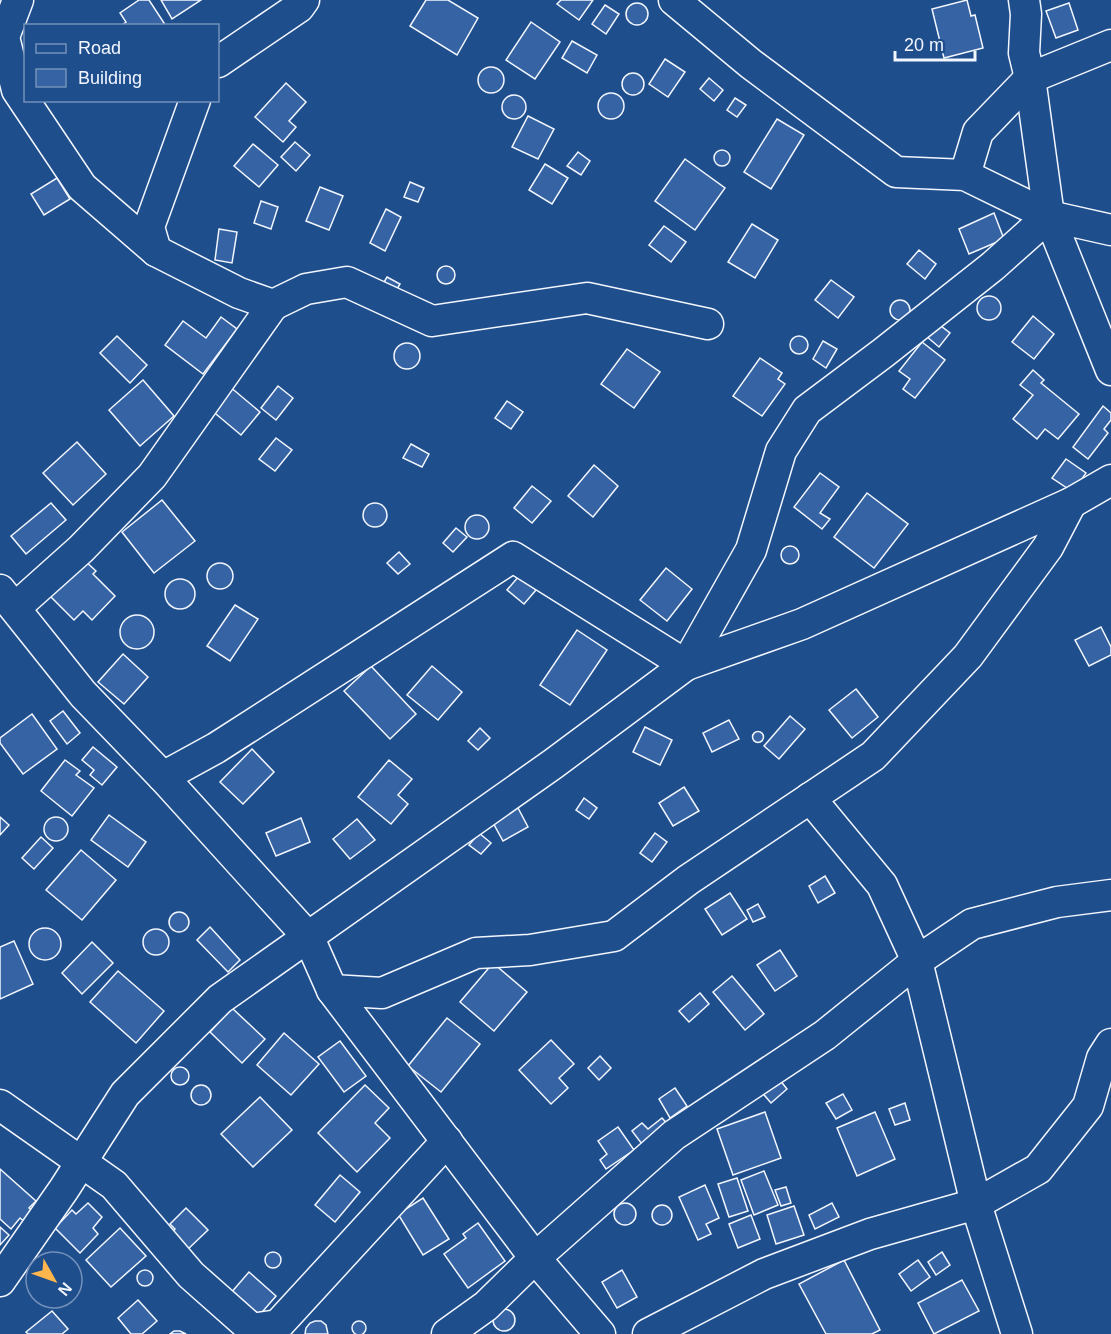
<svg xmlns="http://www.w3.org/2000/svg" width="1111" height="1334" font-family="Arial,sans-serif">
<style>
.building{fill:#3563a3;stroke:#f2f6ff;stroke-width:1.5}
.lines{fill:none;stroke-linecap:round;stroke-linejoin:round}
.minor-casing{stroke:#f2f6ff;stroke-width:33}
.minor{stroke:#1f4e8c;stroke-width:30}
</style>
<rect width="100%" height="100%" fill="#1f4e8c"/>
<g class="building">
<path d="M139 0H149L166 26H121L126 22 120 13Z"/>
<path d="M161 0H201L172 19Z"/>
<path d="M426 0H448L478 18 457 55 410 26Z"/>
<path d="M561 0H593L579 20 557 4Z"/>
<path d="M967 0 971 16 975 15 983 48 944 58 932 9Z"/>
<circle cx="637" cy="14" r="11"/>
<path d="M1069 3 1078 30 1056 38 1046 11Z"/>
<path d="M605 5 619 14 606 34 592 24Z"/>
<path d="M531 22 560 42 535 79 506 60Z"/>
<path d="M572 41 597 55 587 73 562 58Z"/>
<path d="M665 59 685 72 668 97 649 84Z"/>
<circle cx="491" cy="80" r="13"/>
<circle cx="633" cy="84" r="11"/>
<path d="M709 78 723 90 714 101 700 89Z"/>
<path d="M286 83 306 102 289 121 296 127 283 142 255 117Z"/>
<circle cx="611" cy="106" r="13"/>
<circle cx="514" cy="107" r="12"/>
<path d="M735 98 746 105 737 117 727 110Z"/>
<path d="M528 116 554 129 538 159 512 147Z"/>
<path d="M777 119 804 135 771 189 744 172Z"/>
<path d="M295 142 310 155 296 171 281 157Z"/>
<path d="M253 144 278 165 259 187 234 166Z"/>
<circle cx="722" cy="158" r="8"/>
<path d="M578 152 590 161 581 175 567 166Z"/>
<path d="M685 159 725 188 695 230 655 201Z"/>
<path d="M545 164 568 178 552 204 529 190Z"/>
<path d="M57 178 70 199 44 215 31 194Z"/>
<path d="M410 182 424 188 418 202 404 197Z"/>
<path d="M320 187 343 196 329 230 306 221Z"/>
<path d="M261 201 278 207 271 229 254 223Z"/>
<path d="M386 209 401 217 385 251 370 243Z"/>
<path d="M994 213 1004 239 969 254 959 229Z"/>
<path d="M752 224 778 240 755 278 728 262Z"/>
<path d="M664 226 686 242 671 262 649 245Z"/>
<path d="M219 229 237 232 232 263 215 260Z"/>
<path d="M919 250 936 264 925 279 907 264Z"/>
<circle cx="446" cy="275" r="9"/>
<path d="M387 277 400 284 393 296 380 289Z"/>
<path d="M831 280 854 297 838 318 815 300Z"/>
<circle cx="989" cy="308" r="12"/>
<circle cx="900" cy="310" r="10"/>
<path d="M1033 316 1054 334 1034 359 1012 342Z"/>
<path d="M221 317 237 329 203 374 165 345 183 321 206 338Z"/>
<path d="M937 323 950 333 939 347 926 336Z"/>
<path d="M117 336 147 365 130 383 100 353Z"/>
<circle cx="799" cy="345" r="9"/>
<path d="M823 341 837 349 826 368 813 359Z"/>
<path d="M922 342 945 360 915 398 903 389 910 379 899 371Z"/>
<circle cx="407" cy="356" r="13"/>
<path d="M627 349 660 372 634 408 601 384Z"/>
<path d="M760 358 782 373 778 379 785 384 762 416 733 396Z"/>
<path d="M1033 370 1044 380 1041 383 1079 414 1058 439 1045 429 1037 439 1013 419 1033 395 1020 385Z"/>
<path d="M143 380 174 416 140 446 109 410Z"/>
<path d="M229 386 260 412 241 435 210 409Z"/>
<path d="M278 386 293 398 276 420 261 408Z"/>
<path d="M507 401 523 412 511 429 495 418Z"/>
<path d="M1103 406 1111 413V420L1104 429 1108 433 1088 459 1073 447Z"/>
<path d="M276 438 292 450 275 471 259 459Z"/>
<path d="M77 442 106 474 73 505 43 473Z"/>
<path d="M411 444 429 454 422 467 403 458Z"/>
<path d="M1066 459 1086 473 1073 492 1052 478Z"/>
<path d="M594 465 618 486 593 517 568 496Z"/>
<path d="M820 473 839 487 820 513 830 519 822 529 794 507Z"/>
<path d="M532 486 551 501 532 523 514 508Z"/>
<path d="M867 493 908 524 874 568 834 537Z"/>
<path d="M162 500 195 541 154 573 122 532Z"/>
<path d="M51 503 66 520 26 554 11 536Z"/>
<circle cx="375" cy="515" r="12"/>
<circle cx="477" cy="527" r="12"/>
<path d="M456 528 467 537 453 552 443 543Z"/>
<circle cx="790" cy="555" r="9"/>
<path d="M399 552 410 564 398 574 387 563Z"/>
<path d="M84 560 96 571 93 574 115 596 92 620 83 611 74 620 49 595Z"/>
<circle cx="220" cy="576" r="13"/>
<path d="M666 568 692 589 667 621 640 600Z"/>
<path d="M519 576 536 590 524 604 507 590Z"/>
<circle cx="180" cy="594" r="15"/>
<path d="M235 605 258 619 230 661 207 646Z"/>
<circle cx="137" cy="632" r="17"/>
<path d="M1101 627 1111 647V655L1089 666 1075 640Z"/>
<path d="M577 630 607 650 570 705 540 685Z"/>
<path d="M123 654 148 677 124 704 98 682Z"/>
<path d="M371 666 416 714 390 739 344 691Z"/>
<path d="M432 666 462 692 438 720 407 695Z"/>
<path d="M856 689 878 717 852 738 829 710Z"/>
<path d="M63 711 80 733 67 744 50 721Z"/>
<path d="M32 714 57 749 23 774 0 743V738Z"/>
<path d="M790 716 805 729 779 759 764 746Z"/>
<path d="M729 720 739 739 712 752 703 733Z"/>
<path d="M645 727 672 740 660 765 633 752Z"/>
<path d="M480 728 490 738 478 750 468 741Z"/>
<circle cx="758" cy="737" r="5.5"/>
<path d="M93 747 117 767 102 785 90 775 94 770 82 760Z"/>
<path d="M252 749 274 772 243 804 220 782Z"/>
<path d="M65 760 80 771 76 775 94 788 72 816 41 791Z"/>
<path d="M389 760 412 779 398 795 408 804 391 824 358 797Z"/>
<path d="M684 787 699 811 673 826 659 803Z"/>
<path d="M584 798 597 808 589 819 576 810Z"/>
<path d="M517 806 528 827 503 841 491 819Z"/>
<path d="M109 815 146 842 128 867 91 840Z"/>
<path d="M0 817 9 825 0 835Z"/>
<circle cx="56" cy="829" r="12"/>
<path d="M301 818 310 842 276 856 266 833Z"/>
<path d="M357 819 375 840 350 859 333 839Z"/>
<path d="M479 833 491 843 481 854 469 845Z"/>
<path d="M655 833 667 842 652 862 640 853Z"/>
<path d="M41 837 53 848 34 869 22 858Z"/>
<path d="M81 850 116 880 82 920 46 890Z"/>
<path d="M825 876 835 893 818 903 809 886Z"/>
<path d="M730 893 747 919 722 935 705 909Z"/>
<path d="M758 904 765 917 753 922 747 910Z"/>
<circle cx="179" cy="922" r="10"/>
<path d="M210 927 240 960 228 972 197 940Z"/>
<circle cx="45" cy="944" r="16"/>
<circle cx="156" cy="942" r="13"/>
<path d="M14 941 33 984 0 999V947Z"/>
<path d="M92 942 113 963 82 994 62 973Z"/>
<path d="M780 950 797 976 775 991 757 965Z"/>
<path d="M493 963 527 992 494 1031 460 1002Z"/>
<path d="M118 971 164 1011 136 1043 90 1002Z"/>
<path d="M732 976 764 1014 745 1030 713 992Z"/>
<path d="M700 993 709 1004 689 1022 679 1011Z"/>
<path d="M232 1008 265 1039 242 1063 210 1032Z"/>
<path d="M447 1018 480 1044 441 1092 408 1066Z"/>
<path d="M284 1033 319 1064 291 1095 257 1065Z"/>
<path d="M551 1040 574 1064 559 1078 568 1088 551 1104 519 1070Z"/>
<path d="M340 1041 366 1076 344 1092 318 1057Z"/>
<path d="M600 1056 611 1068 599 1080 588 1068Z"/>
<circle cx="180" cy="1076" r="9"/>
<path d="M775 1074 787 1089 771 1103 759 1089Z"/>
<path d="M365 1085 389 1108 375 1123 390 1138 357 1172 318 1133Z"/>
<circle cx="201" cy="1095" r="10"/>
<path d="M675 1088 687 1106 670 1118 659 1099Z"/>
<path d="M843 1094 852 1110 836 1119 826 1103Z"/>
<path d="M260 1097 292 1130 253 1167 221 1134Z"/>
<path d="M905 1103 910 1120 895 1125 889 1109Z"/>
<path d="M765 1112 781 1158 733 1175 717 1129Z"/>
<path d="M875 1112 895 1159 857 1176 837 1128Z"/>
<path d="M662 1118 671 1128 645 1148 632 1131 642 1123 648 1129Z"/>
<path d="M618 1127 634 1150 606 1169 600 1160 607 1154 598 1141Z"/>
<path d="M0 1169 36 1201 29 1208 35 1213 26 1223 20 1218 11 1229 0 1219Z"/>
<path d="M764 1171 778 1205 754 1215 741 1180Z"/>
<path d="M340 1175 360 1192 335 1222 315 1205Z"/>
<path d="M737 1178 748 1211 729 1217 718 1184Z"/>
<path d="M705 1185 719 1218 706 1224 711 1234 698 1240 679 1197Z"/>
<path d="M786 1187 791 1203 781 1206 775 1190Z"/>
<path d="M423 1198 449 1239 423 1255 398 1214Z"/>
<circle cx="625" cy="1214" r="11"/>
<path d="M88 1203 102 1217 93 1228 98 1234 80 1253 55 1228 72 1210 76 1214Z"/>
<path d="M832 1203 839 1217 815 1229 809 1215Z"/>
<circle cx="662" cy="1215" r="10"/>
<path d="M794 1206 804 1235 776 1244 767 1215Z"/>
<path d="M186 1208 208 1230 187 1250 171 1234 175 1229 170 1224Z"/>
<path d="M751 1215 760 1239 738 1248 729 1224Z"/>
<path d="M478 1223 505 1261 468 1288 444 1254 466 1238 463 1234Z"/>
<path d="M0 1227 9 1235 0 1245Z"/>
<path d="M120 1228 146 1256 111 1287 86 1260Z"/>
<circle cx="273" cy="1260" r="8"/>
<path d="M942 1252 950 1265 936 1275 928 1262Z"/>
<path d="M844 1260 880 1330 872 1334H826L799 1284Z"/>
<path d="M918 1260 930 1277 911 1291 899 1274Z"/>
<path d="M622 1270 637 1297 617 1308 602 1282Z"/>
<circle cx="145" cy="1278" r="8"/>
<path d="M249 1272 276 1296 257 1318 230 1294Z"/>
<path d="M962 1280 979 1311 934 1334 918 1303Z"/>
<path d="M138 1300 157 1321 142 1334H131L118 1318Z"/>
<circle cx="504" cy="1320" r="11"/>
<path d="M52 1311 68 1329 62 1334H28L26 1332Z"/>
<path d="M315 1321H321L326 1325 328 1334H305L306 1328 310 1323Z"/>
<circle cx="359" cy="1328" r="7"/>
<path d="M174 1331H180L186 1334H170Z"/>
</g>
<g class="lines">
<defs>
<g id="minor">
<path d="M18 0 4 37 17 90 82 187 156 251 239 293 273 305 306 289 347 282 432 321 587 298 708 324"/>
<path d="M674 0 751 64 896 172 965 175 1049 216 1111 370"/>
<path d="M1024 0 1026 14 1024 53 1030 78 1049 216"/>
<path d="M218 62 299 7 304 0"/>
<path d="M965 175 978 132 1030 78 1111 45"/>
<path d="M156 251 149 227 195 100"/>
<path d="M0 590 83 694 163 777 309 938 332 990 535 1258 600 1334"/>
<path d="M15 608 81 549 152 476 273 305"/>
<path d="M686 665 751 550 781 451 807 410 883 353 993 266 1049 216 1111 230"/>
<path d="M163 777 216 748 513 557 686 665"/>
<path d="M810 798 882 885 917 961 976 1204 1017 1334"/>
<path d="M332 990 382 993 476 953 530 950 614 936 688 880 873 756 968 656 1048 547 1071 503"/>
<path d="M0 1105 114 1185 191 1275 252 1329 278 1325 447 1141"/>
<path d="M0 1281 64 1189 125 1094 220 999 553 764 686 665 802 624 1071 503 1111 480"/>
<path d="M447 1334 486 1306 535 1258 674 1135 825 1035 917 961 972 924 1057 902 1111 895"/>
<path d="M648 1334 764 1274 870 1234 976 1204 1038 1169 1088 1106 1102 1058 1111 1044"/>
</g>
</defs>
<use href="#minor" class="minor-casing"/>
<use href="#minor" class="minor"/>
</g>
<rect x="24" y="24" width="195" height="78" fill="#1f4e8c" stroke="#7391ba" stroke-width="1.5"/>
<rect x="36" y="44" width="30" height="9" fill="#1f4e8c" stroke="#7391ba" stroke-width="1.5"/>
<text x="78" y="54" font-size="18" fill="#f2f6ff">Road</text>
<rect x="36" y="69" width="30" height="18" fill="#3563a3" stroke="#7391ba" stroke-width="1.5"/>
<text x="78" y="84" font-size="18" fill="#f2f6ff">Building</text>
<g transform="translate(54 1280) rotate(130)"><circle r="28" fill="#1f4e8c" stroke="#7391ba" stroke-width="1.5"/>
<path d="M0-4.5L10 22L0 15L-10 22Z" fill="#ffb74d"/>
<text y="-9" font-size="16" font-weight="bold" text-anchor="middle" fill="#f2f6ff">N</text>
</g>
<path d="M895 51v9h80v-9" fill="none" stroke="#f2f6ff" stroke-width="3"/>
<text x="904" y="51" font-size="18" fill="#f2f6ff" stroke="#1f4e8c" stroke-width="4.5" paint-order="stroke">20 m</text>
</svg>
